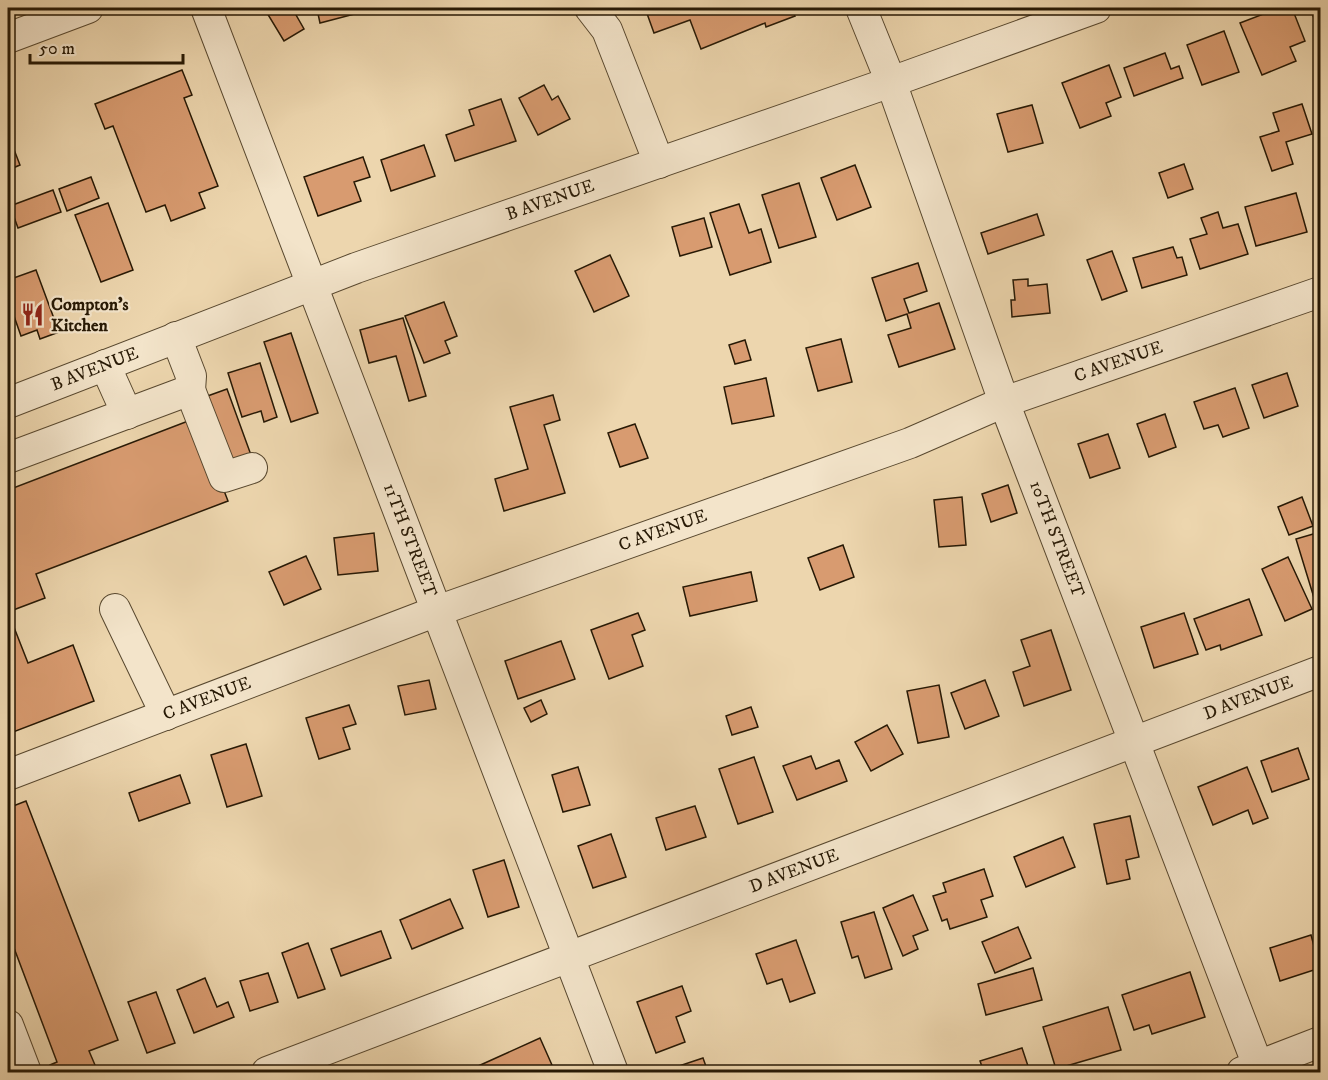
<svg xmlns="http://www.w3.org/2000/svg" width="1328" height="1080" font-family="'IM FELL DW Pica',serif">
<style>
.building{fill:#d89b70;stroke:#271905;stroke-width:1.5}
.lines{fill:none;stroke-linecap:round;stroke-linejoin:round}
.minor-casing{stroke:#58482f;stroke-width:32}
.minor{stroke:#f3e4ca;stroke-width:30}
.labels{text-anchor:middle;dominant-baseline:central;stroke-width:4.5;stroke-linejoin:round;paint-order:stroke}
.street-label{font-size:18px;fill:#271905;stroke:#f3e4ca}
.poi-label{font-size:18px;font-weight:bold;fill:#271905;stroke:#f3e4ca;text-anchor:start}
</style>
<rect width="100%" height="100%" fill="#edd6ae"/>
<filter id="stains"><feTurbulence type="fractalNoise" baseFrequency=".00333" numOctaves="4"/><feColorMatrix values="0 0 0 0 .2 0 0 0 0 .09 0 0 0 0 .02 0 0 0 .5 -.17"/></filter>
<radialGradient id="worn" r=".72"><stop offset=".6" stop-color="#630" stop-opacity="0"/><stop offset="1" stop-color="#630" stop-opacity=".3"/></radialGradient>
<g class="building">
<path d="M264 8H292L304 29 284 41Z"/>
<path d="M298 8H370V10L320 23 317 9 299 14Z"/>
<path d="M645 8H791L795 16 766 27 765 23 701 49 690 20 654 33Z"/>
<path d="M1279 8H1292L1305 41 1290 47 1296 61 1262 75 1240 23Z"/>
<path d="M1310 8H1320V34Z"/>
<path d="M1224 31 1239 72 1202 85 1187 45Z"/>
<path d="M1165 53 1171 69 1179 66 1183 78 1134 96 1124 68Z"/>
<path d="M1109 65 1121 97 1106 103 1111 116 1080 128 1062 83Z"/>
<path d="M182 70 192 95 184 98 218 186 199 193 205 208 171 221 165 205 146 212 113 126 105 129 95 104Z"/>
<path d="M544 85 552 100 558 96 570 119 538 135 519 98Z"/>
<path d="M501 99 516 141 455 161 446 135 474 125 469 110Z"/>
<path d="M1302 104 1312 134 1286 142 1293 164 1272 171 1260 137 1279 131 1273 113Z"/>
<path d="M1032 105 1043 143 1008 152 997 114Z"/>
<path d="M8 134 20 165 8 170Z"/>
<path d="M424 145 435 176 391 191 381 160Z"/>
<path d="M363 157 370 177 354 182 361 201 318 216 304 177Z"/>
<path d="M1184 164 1193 189 1168 198 1159 173Z"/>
<path d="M855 165 871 207 837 220 821 178Z"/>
<path d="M91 177 99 198 67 211 59 189Z"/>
<path d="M799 183 816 237 779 248 762 195Z"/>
<path d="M53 190 61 212 18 228 10 206Z"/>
<path d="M1296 193 1307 232 1256 246 1245 207Z"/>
<path d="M108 203 133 270 101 282 75 215Z"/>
<path d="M739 204 749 233 761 229 771 262 730 275 710 213Z"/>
<path d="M1218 212 1223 228 1238 224 1248 254 1200 269 1190 239 1207 234 1201 218Z"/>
<path d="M1037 214 1044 235 988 254 981 233Z"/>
<path d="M704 218 712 247 680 256 672 227Z"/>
<path d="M1173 247 1177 258 1182 257 1187 275 1142 288 1133 258Z"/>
<path d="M1112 251 1127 291 1102 300 1087 260Z"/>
<path d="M610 255 629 296 594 312 575 271Z"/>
<path d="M918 263 927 291 904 299 909 313 939 303 955 349 899 367 888 335 911 328 907 314 886 321 872 278Z"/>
<path d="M36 270 59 332 40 339 37 330 21 336 8 299V280Z"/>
<path d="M1028 279V286L1047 284 1050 313 1012 317 1011 300H1015L1013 280Z"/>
<path d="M444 302 457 336 445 341 450 353 424 363 405 316Z"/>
<path d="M403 318 426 396 409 401 396 356 369 363 360 330Z"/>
<path d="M291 333 318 413 291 422 264 342Z"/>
<path d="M841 339 852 382 818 391 806 348Z"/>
<path d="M745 340 751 360 735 364 729 345Z"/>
<path d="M260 363 277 417 264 422 261 411 242 417 228 373Z"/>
<path d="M1287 373 1298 406 1264 418 1252 385Z"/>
<path d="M766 378 774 416 732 424 724 387Z"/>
<path d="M1235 388 1249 428 1223 437 1218 425 1204 429 1194 402Z"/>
<path d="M227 389 251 455 225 464 202 398Z"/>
<path d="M553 395 560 420 544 425 565 493 504 511 495 479 528 469 510 407Z"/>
<path d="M1165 414 1176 447 1149 457 1137 424Z"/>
<path d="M196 418 228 501 36 574 45 598 8 612 28 663 73 645 94 701 8 734V490Z"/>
<path d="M635 424 648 458 620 467 608 433Z"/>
<path d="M1108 434 1120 468 1090 478 1078 444Z"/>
<path d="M1008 485 1017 513 991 522 982 494Z"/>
<path d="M962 497 966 545 939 547 934 500Z"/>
<path d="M1302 497 1313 526 1289 535 1278 507Z"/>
<path d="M1320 532V610L1318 611 1296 539Z"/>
<path d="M374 533 378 571 338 575 334 538Z"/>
<path d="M843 545 854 577 820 590 808 558Z"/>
<path d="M306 556 321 589 284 605 269 572Z"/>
<path d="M1288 557 1312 609 1285 621 1262 569Z"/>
<path d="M751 572 757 601 690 616 683 587Z"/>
<path d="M1249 599 1262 635 1221 650 1220 645 1206 650 1194 619Z"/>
<path d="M638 613 645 630 632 635 643 666 609 679 591 630Z"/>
<path d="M1184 613 1198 654 1154 668 1141 627Z"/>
<path d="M1051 630 1071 690 1024 706 1013 672 1030 666 1021 640Z"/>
<path d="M561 641 575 679 518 699 505 661Z"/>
<path d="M429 680 436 709 405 715 398 686Z"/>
<path d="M985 680 999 716 965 729 951 693Z"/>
<path d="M939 685 949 737 918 743 907 691Z"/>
<path d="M541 700 547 714 531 722 524 708Z"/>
<path d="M349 705 356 724 343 728 350 749 319 759 306 718Z"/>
<path d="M751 707 758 727 732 735 726 716Z"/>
<path d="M887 725 903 754 871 771 855 742Z"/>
<path d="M246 744 262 796 227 807 211 755Z"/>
<path d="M1298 748 1309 779 1272 792 1261 761Z"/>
<path d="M811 756 816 769 839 760 847 781 797 800 783 766Z"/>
<path d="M754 757 773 812 738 824 719 769Z"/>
<path d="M578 767 590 805 563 812 552 775Z"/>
<path d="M1247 767 1268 818 1253 824 1248 810 1213 825 1198 787Z"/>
<path d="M180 775 190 803 139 821 129 793Z"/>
<path d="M26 801 118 1040 89 1051 98 1072H53L50 1065 57 1062 8 932V808Z"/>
<path d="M695 806 706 837 666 850 656 818Z"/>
<path d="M1130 816 1139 857 1126 860 1130 879 1107 884 1094 824Z"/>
<path d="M611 834 626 877 593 888 578 846Z"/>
<path d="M1063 837 1075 867 1026 887 1014 857Z"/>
<path d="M504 860 519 907 488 917 473 870Z"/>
<path d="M984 869 993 896 981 900 987 917 950 929 947 919 942 921 933 896 946 892 943 883Z"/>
<path d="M913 895 928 930 913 936 918 949 903 956 883 908Z"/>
<path d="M450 899 463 928 412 949 400 920Z"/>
<path d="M874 912 892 969 865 978 858 956 852 958 841 922Z"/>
<path d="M1018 927 1031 958 995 973 982 942Z"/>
<path d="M381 931 391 958 341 976 331 949Z"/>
<path d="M1311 935 1320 968 1280 981 1270 948Z"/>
<path d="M796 940 815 993 790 1002 782 979 767 984 756 954Z"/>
<path d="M308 943 325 989 298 998 282 953Z"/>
<path d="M1033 968 1042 1000 986 1015 978 984Z"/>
<path d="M1190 972 1205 1017 1152 1034 1149 1025 1134 1030 1122 995Z"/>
<path d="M268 973 278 1002 250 1011 240 981Z"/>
<path d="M205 978 217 1007 228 1002 234 1017 194 1033 177 990Z"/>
<path d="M682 986 691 1011 676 1017 685 1042 656 1053 637 1002Z"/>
<path d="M156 992 175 1043 147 1053 128 1002Z"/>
<path d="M1108 1007 1121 1050 1056 1069 1043 1027Z"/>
<path d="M540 1038 552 1065 535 1072H478L476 1067Z"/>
<path d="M1022 1048 1030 1072H984L980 1061Z"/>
<path d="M703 1058 708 1072H664V1071Z"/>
</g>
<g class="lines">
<defs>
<g id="minor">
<path id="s1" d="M206 8 613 1072"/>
<path d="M590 8 607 30 659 163"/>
<path id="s2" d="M861 8 891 82 1004 402 1258 1066"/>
<path d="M8 38 88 8"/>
<path d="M105 365 127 414"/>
<path d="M190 390 224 477 252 468"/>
<path id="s3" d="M8 403 356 268 891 82 1096 8"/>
<path d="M8 458 190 390 191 376 176 337"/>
<path d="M115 609 166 715"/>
<path id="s4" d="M8 775 437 611 910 443 1004 402 1320 292"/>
<path d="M8 1025 26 1072"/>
<path id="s5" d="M267 1072 1320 671"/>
<path d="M1242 1072 1320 1042"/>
</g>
</defs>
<use href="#minor" class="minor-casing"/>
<use href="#minor" class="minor"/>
</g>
<defs>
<symbol id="restaurant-bare" viewBox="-9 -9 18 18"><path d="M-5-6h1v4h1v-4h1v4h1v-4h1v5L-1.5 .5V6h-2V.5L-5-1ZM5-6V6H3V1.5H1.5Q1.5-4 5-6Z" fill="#8f2418" stroke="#f3e4ca" stroke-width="2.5" paint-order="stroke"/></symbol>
</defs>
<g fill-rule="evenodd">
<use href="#restaurant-bare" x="16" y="298" width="33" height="33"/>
</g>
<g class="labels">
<g class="street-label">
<text stroke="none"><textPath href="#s3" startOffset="579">B AVENUE</textPath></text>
<text stroke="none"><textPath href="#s4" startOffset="1185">C AVENUE</textPath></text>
<text stroke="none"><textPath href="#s3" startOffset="93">B AVENUE</textPath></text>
<text stroke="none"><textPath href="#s4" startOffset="699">C AVENUE</textPath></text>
<text stroke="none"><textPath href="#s2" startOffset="566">10TH STREET</textPath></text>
<text stroke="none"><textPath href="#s1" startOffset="570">11TH STREET</textPath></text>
<text stroke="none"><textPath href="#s4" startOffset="213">C AVENUE</textPath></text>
<text stroke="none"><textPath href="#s5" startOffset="1050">D AVENUE</textPath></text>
<text stroke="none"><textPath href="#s5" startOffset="564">D AVENUE</textPath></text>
</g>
<g class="poi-label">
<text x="51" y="305">Compton's<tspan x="51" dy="21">Kitchen</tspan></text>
</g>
</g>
<rect width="1328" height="1080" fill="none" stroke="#edd6ae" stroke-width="30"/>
<rect x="9" y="9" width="1310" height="1062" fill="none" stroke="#271905" stroke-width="3"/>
<rect x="15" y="15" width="1298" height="1050" fill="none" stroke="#271905" stroke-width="1.5"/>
<path d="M30 54v9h153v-9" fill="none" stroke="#271905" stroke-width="3"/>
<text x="39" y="54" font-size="18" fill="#271905" stroke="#f3e4ca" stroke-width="4.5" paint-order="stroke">50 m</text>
<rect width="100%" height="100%" filter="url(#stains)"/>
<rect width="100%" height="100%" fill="url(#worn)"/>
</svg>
